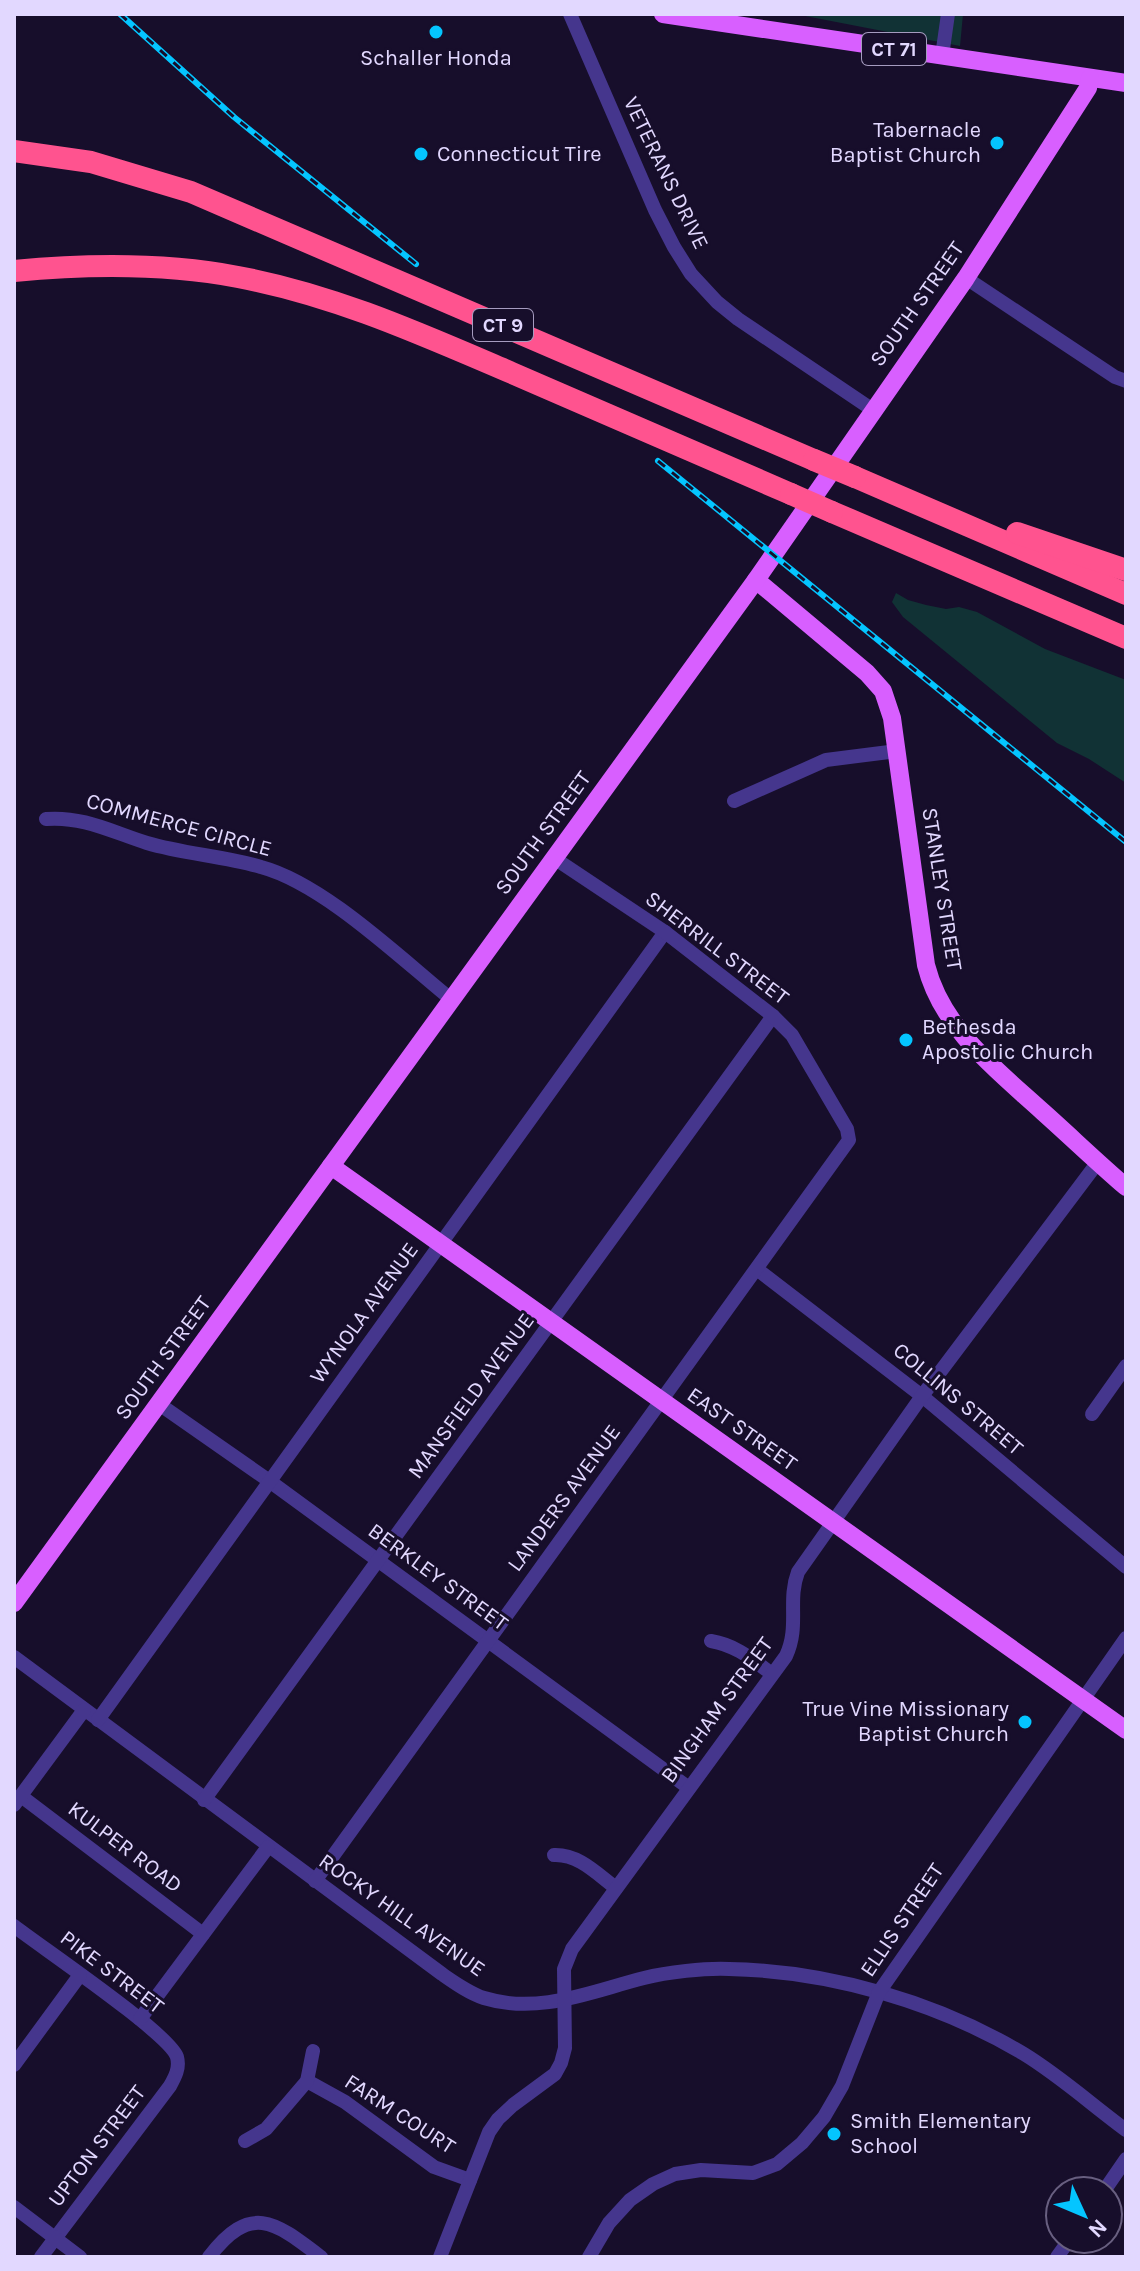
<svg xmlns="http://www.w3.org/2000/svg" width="1140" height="2271" font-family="Karla,sans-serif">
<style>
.green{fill:#113235}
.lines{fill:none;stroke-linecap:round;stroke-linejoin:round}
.minor{stroke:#45368d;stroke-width:14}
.major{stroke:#d85fff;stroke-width:18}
.highway{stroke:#ff538f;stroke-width:22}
.rail-casing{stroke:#04c5ff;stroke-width:6}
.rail{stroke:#170e2b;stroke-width:3;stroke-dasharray:9;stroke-linecap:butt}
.highway-bridge{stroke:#ff538f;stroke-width:22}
.poi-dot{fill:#04c5ff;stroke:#170e2b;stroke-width:3}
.labels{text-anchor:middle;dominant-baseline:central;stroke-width:6;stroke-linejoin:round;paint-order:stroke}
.shield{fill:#170e2b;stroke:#a59bbf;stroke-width:2}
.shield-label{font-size:20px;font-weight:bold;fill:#e2d8ff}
.poi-label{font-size:22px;fill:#e2d8ff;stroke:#170e2b;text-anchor:start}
.street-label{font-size:22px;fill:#e2d8ff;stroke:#170e2b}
</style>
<rect width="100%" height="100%" fill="#170e2b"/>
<g class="green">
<path d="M795 14H963L960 46Z"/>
<path d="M896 593 908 600 926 605 946 609 959 607 977 612 1045 649 1126 680V783L1089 759 1057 743 903 617 892 602Z"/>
</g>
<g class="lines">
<g class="minor">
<path d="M570 14 655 210 674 247 691 274 717 302 738 319 873 410"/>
<path d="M942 56 948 14"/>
<path d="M966 278 1115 377 1126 381"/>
<path d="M734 801 826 760 897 751"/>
<path d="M46 819C83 816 112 832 147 843 184 854 224 856 261 867 324 884 400 958 452 1000"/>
<path d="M758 1270 922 1396 1126 1567"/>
<path d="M159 1404 268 1480 689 1788"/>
<path d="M1092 1414 1126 1366"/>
<path d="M711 1641C736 1645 753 1660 772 1674"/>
<path d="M14 1657 442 1974C455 1983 469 1993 484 1998 539 2015 592 1991 644 1978 667 1972 705 1968 729 1969 830 1971 937 2002 1024 2054 1060 2076 1092 2105 1126 2130"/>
<path d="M98 1720 665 932"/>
<path d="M21 1796 203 1934"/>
<path d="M204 1800 773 1016"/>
<path d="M14 1805 84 1710"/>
<path d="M554 1855C579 1854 597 1874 616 1888"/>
<path d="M315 1881 849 1140 847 1129 792 1035 773 1016 665 932 554 858"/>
<path d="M14 1926C41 1947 170 2034 177 2057 180 2068 175 2077 170 2086L41 2257"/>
<path d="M140 2019 268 1847"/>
<path d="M14 2065 80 1975"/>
<path d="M307 2081 345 2102 434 2167 470 2180"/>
<path d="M245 2141 266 2129 307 2081 313 2051"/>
<path d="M1104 2191 1126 2159"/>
<path d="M14 2207 80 2257"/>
<path d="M209 2257C251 2202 275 2222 321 2257"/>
<path d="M440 2257 489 2132 498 2119 513 2105 555 2074 561 2063 565 2048 564 1969 572 1949 786 1656C800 1626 787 1601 798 1572L922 1396 1098 1162"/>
<path d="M589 2257 609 2223 630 2200 653 2184 675 2174 701 2170 753 2173 777 2164 802 2143 824 2117 842 2086 879 1992 1126 1638"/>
<path d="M1057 2257 1070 2239"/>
</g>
<g class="major">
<path d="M663 14 1126 83"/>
<path d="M756 580 867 673 883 691 892 718 926 965C942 1029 997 1070 1043 1112 1071 1137 1098 1163 1126 1187"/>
<path d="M331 1166 1126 1730"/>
<path d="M14 1603 756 580 966 278 1088 88 1090 78"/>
</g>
<g class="highway">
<path d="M14 151 91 162 191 192 814 460"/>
<path d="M14 271C88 264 165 263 238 277 335 295 423 335 512 373 605 414 698 454 791 494"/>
<path d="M855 477 1126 594"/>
<path d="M832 512 1126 638"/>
<path d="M1017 533 1126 570"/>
</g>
<defs>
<g id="rail">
<path d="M120 14 234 117 416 264"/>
<path d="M658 461 1126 842"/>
</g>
</defs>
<use href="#rail" class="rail-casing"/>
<use href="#rail" class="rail"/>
<g class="highway-bridge">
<path d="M814 460 855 477"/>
<path d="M791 494 832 512"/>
</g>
</g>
<g class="poi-dot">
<circle cx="436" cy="32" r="8"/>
<circle cx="997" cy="143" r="8"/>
<circle cx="421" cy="154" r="8"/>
<circle cx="906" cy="1040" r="8"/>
<circle cx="1025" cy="1722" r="8"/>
<circle cx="834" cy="2134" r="8"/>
</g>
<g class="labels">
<g class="shield">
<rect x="862" y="33" width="64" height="32" rx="6"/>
<rect x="473" y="309" width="60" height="32" rx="6"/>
</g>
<g class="shield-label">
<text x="894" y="49">CT 71</text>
<text x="503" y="325">CT 9</text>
</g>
<g class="poi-label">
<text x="436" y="58" text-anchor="middle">Schaller Honda</text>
<text x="981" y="130" text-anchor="end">Tabernacle<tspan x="981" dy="25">Baptist Church</tspan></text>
<text x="437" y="154">Connecticut Tire</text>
<text x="922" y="1027">Bethesda<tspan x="922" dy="25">Apostolic Church</tspan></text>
<text x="1009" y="1709" text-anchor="end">True Vine Missionary<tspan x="1009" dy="25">Baptist Church</tspan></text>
<text x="850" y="2121">Smith Elementary<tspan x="850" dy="25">School</tspan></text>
</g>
<g class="street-label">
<text transform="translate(666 173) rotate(64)">VETERANS DRIVE</text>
<text transform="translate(917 304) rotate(-55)">SOUTH STREET</text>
<text transform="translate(179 825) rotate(15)">COMMERCE CIRCLE</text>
<text transform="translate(543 833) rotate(-54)">SOUTH STREET</text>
<text transform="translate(942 889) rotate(81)">STANLEY STREET</text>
<text transform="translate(717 948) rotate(37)">SHERRILL STREET</text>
<text transform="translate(364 1313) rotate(-54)">WYNOLA AVENUE</text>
<text transform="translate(163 1358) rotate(-54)">SOUTH STREET</text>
<text transform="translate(471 1396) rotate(-54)">MANSFIELD AVENUE</text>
<text transform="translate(958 1399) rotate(40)">COLLINS STREET</text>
<text transform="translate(742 1429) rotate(35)">EAST STREET</text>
<text transform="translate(564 1498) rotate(-54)">LANDERS AVENUE</text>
<text transform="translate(438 1577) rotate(36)">BERKLEY STREET</text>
<text transform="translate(717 1710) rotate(-54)">BINGHAM STREET</text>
<text transform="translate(125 1847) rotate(37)">KULPER ROAD</text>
<text transform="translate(402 1915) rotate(35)">ROCKY HILL AVENUE</text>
<text transform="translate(902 1920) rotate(-56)">ELLIS STREET</text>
<text transform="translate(112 1972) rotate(37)">PIKE STREET</text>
<text transform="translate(400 2114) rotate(33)">FARM COURT</text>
<text transform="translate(97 2146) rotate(-53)">UPTON STREET</text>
</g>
</g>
<rect width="1140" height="2271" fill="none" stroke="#e2d8ff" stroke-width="32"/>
<g transform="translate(1084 2215) rotate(134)"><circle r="38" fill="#170e2b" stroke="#685f80" stroke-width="2"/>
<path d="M0-6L14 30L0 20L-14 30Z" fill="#04c5ff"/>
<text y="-12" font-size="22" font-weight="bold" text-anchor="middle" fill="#e2d8ff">N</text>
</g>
</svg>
